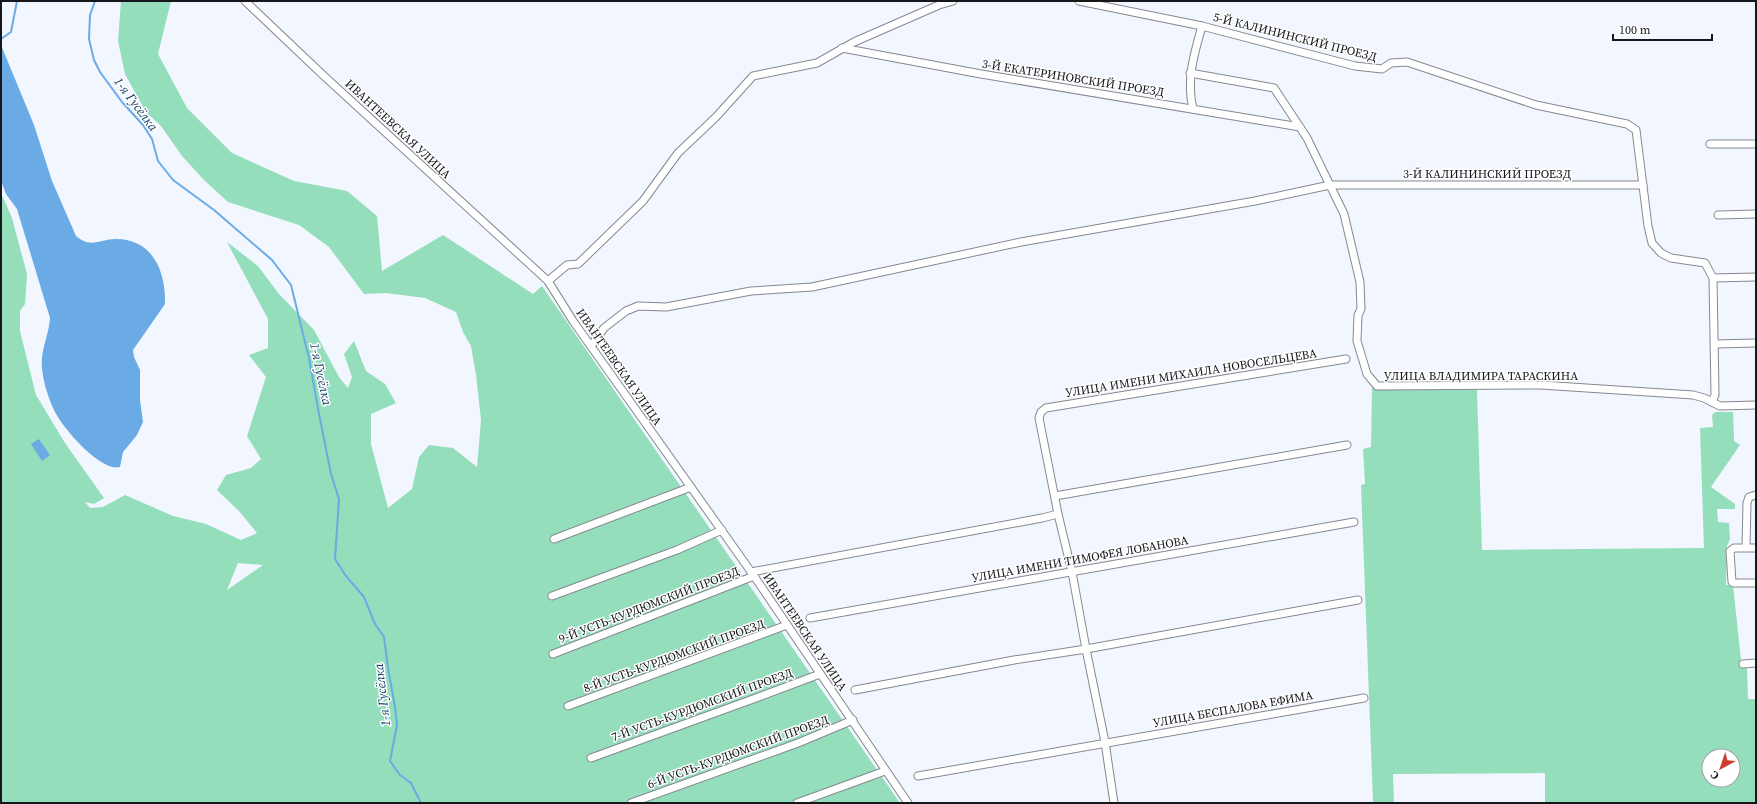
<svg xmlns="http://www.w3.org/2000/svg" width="1757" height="804" font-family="'Source Serif 4',serif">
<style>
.green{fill:#94debc;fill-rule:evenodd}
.water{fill:#6aabe5}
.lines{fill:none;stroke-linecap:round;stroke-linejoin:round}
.stream{stroke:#6aabe5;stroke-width:2}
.minor-casing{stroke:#858890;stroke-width:9}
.minor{stroke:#fff;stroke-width:7}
.labels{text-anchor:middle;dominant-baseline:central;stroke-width:3;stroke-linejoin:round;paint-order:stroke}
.street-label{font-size:12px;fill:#16171a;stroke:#fff}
.water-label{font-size:13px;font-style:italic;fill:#134369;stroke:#fff}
</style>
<rect width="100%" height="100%" fill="#f2f6ff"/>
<g class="green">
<path d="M121 1H171L158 54 187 108 232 153 294 181 347 191 377 216 382 271 443 235 533 294 542 286 900 803H1V193L12 218 27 274 25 304 20 311V331L36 395 65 443 104 498 94 504 85 502 90 508 103 507 125 495 173 516 206 524 241 540 257 533 239 511 217 490 226 475 251 468 261 459 247 436 266 377 249 355 268 348V319L227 242 258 266 279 294 314 330 339 377 348 388 352 377 344 354 354 341 366 371 385 384 396 403 371 414V444L388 508 412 489 419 457 429 445 453 448 477 467 481 420 476 375 471 346 463 332 456 312 425 298 386 293 364 294 329 247 299 225 228 202 204 180 182 156 161 126 146 112 125 74 118 41ZM238 563 263 565 227 590Z"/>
<path d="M1372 388 1381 390H1477L1482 550 1704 548 1700 428 1713 427 1712 415 1715 412H1733L1734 441 1740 445 1711 487 1735 504V509H1717L1718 522 1729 523 1730 539 1727 546 1726 585H1733L1741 660 1747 669 1748 699H1756V803H1545V773L1393 774 1394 803H1369L1373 802 1361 485 1365 484 1363 449 1371 447ZM1709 756H1733V780H1709Z"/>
</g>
<g class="water">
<path d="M1 45 34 125 52 181 76 236C91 249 100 239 116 239 153 239 166 272 165 304L133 350 134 357 140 370V400L143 422 137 435 123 452 120 467C100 472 63 428 55 412 49 400 43 382 42 368 40 351 49 335 50 318L17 209 6 194 1 181Z"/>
<path d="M39 439 50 455 42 461 31 444Z"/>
</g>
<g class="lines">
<g class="stream">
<path d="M95 1 90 15 89 39 94 60 100 72 122 102 143 125 152 139 158 161 173 180 214 210 272 260 291 285 309 358 319 414 331 474 339 499 335 559 346 576 364 597 375 624 384 637 388 668 395 707 397 725 390 761 400 775 411 783 421 803"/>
<path d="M1 39 11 32 17 1"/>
</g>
<defs>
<g id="minor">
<path d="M245 1 324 76 548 281 573 321 754 576 908 803"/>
<path d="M1079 1 1202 26 1355 66 1382 69 1391 63 1407 62 1536 105 1627 124 1636 130 1648 226 1652 243 1661 253 1671 258 1705 263 1713 278 1715 395 1712 402"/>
<path d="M842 48 981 74 1300 127"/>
<path d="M1190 73 1274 88 1307 138 1344 214 1360 282 1361 309 1358 315 1357 341 1367 374 1377 386 1541 385 1693 395 1704 398 1720 406 1756 405"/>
<path d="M1193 109C1186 80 1194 54 1202 26"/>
<path d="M1710 144H1756"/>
<path d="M1718 215 1756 214"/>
<path d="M1713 278 1756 277"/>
<path d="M548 281 567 265 578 264 643 201 678 153 716 117 753 76 817 63 854 42 939 5 953 1"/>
<path d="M1715 344 1756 343"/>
<path d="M591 346 604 328 626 311 638 306 666 307 751 291 812 287 1021 242 1255 201 1330 185H1643"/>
<path d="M1346 359 1046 408 1041 412 1039 418 1058 514 1072 572 1086 649 1358 600"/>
<path d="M1055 496 1347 445"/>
<path d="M554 539 691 487"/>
<path d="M1746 547 1747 503 1749 497 1756 495"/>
<path d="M1756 548H1734L1730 551 1732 582 1734 583H1756"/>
<path d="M751 572 1042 518 1058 514"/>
<path d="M552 596 677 550 722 530"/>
<path d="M810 618 1354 522"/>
<path d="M553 654 754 576"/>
<path d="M1743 664 1756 663"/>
<path d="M855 690 1014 660 1086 649 1105 742 1114 803"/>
<path d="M568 706 787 625"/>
<path d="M591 758 756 698 820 674"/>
<path d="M918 776 1364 698"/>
<path d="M631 803 798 743 853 720"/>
<path d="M797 803 885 771"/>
</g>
</defs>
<use href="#minor" class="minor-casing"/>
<use href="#minor" class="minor"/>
</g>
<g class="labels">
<g class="street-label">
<text transform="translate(1295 37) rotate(14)">5-Й КАЛИНИНСКИЙ ПРОЕЗД</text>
<text transform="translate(1073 78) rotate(9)">3-Й ЕКАТЕРИНОВСКИЙ ПРОЕЗД</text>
<text transform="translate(398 129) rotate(43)">ИВАНТЕЕВСКАЯ УЛИЦА</text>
<text x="1487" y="174">3-Й КАЛИНИНСКИЙ ПРОЕЗД</text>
<text transform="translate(619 367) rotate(55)">ИВАНТЕЕВСКАЯ УЛИЦА</text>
<text transform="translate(1191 373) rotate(-9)">УЛИЦА ИМЕНИ МИХАИЛА НОВОСЕЛЬЦЕВА</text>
<text x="1481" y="376">УЛИЦА ВЛАДИМИРА ТАРАСКИНА</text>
<text transform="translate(1080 559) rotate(-10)">УЛИЦА ИМЕНИ ТИМОФЕЯ ЛОБАНОВА</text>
<text transform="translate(649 605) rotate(-21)">9-Й УСТЬ-КУРДЮМСКИЙ ПРОЕЗД</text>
<text transform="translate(805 632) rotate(56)">ИВАНТЕЕВСКАЯ УЛИЦА</text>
<text transform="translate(674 656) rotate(-20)">8-Й УСТЬ-КУРДЮМСКИЙ ПРОЕЗД</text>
<text transform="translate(702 705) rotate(-20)">7-Й УСТЬ-КУРДЮМСКИЙ ПРОЕЗД</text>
<text transform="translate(1233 709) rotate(-10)">УЛИЦА БЕСПАЛОВА ЕФИМА</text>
<text transform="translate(738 752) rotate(-20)">6-Й УСТЬ-КУРДЮМСКИЙ ПРОЕЗД</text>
</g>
<g class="water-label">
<text transform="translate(136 104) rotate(53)">1-я Гусёлка</text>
<text transform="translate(321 374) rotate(78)">1-я Гусёлка</text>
<text transform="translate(382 695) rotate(-97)">1-я Гусёлка</text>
</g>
</g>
<rect width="1757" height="804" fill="none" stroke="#16171a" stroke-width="4"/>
<g transform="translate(1721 768) rotate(220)"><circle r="19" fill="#ffffff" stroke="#a2a2a3"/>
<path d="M0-3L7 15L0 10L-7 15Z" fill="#cb3e31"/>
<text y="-6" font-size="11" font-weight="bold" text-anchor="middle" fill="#16171a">С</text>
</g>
<path d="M1613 34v6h99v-6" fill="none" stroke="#16171a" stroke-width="2"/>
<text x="1619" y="34" font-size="12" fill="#16171a" stroke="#ffffff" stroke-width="3" paint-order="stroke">100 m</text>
</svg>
